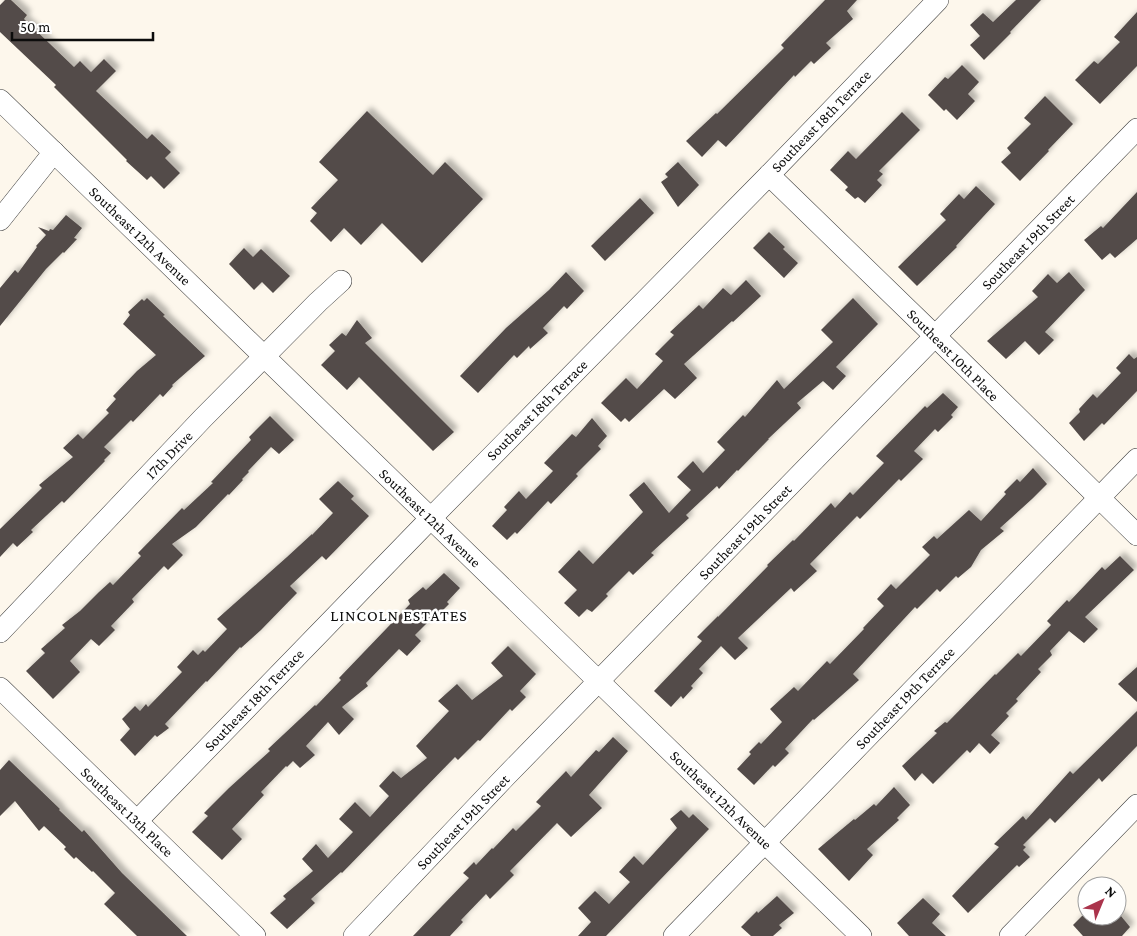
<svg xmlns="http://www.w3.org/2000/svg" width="1137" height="936" font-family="'Crimson Pro',serif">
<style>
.building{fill:#534c49;filter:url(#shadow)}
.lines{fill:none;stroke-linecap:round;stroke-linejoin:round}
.street-casing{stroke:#3f3f3f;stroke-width:22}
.street{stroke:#fff;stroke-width:21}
.labels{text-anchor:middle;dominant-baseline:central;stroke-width:5;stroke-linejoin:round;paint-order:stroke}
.street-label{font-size:15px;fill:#0c0c0c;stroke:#fff}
.neighbourhood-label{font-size:16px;letter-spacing:1px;fill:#0c0c0c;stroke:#fff}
</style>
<defs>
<filter id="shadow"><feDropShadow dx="4.5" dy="-4.5" stdDeviation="2.5" flood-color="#0004"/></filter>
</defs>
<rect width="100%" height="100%" fill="#fdf7ec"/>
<g class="building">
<path d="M5 0H11L27 15 24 19 74 67 80 61 91 72 104 59 116 71 96 91 147 139 152 134 171 152 165 158 180 173 164 189 151 176 147 180 126 161 127 160 54 87 56 85 0 32V5Z"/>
<path d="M825 0H857L847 11 853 19 826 43 831 48 814 64 811 61 795 77 794 75 726 147 718 140 702 157 686 141 716 113 717 114 784 48 781 45Z"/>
<path d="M1016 0H1041L1010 32 1011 33 984 60 970 45 980 36 970 25 983 13 993 22Z"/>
<path d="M1137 12V66L1100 104 1075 80 1094 61 1098 64 1120 42 1114 37Z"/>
<path d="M962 65 979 82 968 94 975 101 957 120 946 109 944 111 928 95 945 77 948 79Z"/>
<path d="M1045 96 1073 124 1048 150 1049 151 1020 181 1001 162 1011 153 1007 148 1031 124 1024 118Z"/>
<path d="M367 111 433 175 445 162 483 199 422 263 382 223 361 245 344 228 331 242 310 221 317 213 311 208 338 180 319 162Z"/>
<path d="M902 112 920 130 879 171 883 174 877 180 882 185 865 203 858 197 855 199 845 190 848 187 830 170 848 151 856 159Z"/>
<path d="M678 162 699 185 678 207 661 182 668 177 665 174Z"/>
<path d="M976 186 995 204 956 246 957 247 917 286 898 267 946 220 940 214 959 194 964 199Z"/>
<path d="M1137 192V239L1115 258 1110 253 1102 260 1084 240 1101 226 1103 228Z"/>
<path d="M640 198 654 213 605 261 591 246Z"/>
<path d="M66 215 82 228 74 238 77 239 64 253 63 252 46 269 0 326V288L15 270 18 273 37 247 36 246 46 235 38 227 49 231 50 229 53 230Z"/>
<path d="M769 232 785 247 783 249 798 263 784 278 753 248Z"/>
<path d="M244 248 253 257 261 249 290 276 273 293 262 282 254 290 229 264Z"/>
<path d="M566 272 584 291 567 309 564 306 543 328 548 333 530 349 529 346 517 358 514 355 478 393 460 376 506 328 549 290Z"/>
<path d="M1069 272 1085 290 1045 332 1054 340 1039 355 1025 341 1006 359 987 341 1038 297 1032 291 1048 274 1057 283Z"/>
<path d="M746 280 761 296 733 322 732 321 684 364 697 378 675 399 664 389 629 422 625 418 621 422 601 403 626 378 637 389 663 361 655 354 674 335 670 332 699 305 703 309 723 288 731 295Z"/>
<path d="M147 298 165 315 163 316 205 356 172 385 173 386 163 397 160 394 133 422 131 420 104 447 111 453 104 460 105 461 64 503 62 501 31 530 33 532 17 547 13 543 0 557V529L42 488 39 485 73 457 63 448 78 434 83 439 109 413 106 410 116 399 113 396 137 371 156 355 123 324 130 315 128 312 142 299 144 301Z"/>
<path d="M853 298 878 324 836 367 846 376 833 390 823 381 797 403 801 408 768 439H769L738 471 737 470 719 489 717 486 686 515 689 518 651 553 654 555 633 575 629 571 606 594 608 596 592 612 587 609 579 617 564 603 577 590 558 572 579 550 593 564 643 512 629 495 644 482 669 513 691 490 677 477 693 461 703 473 725 450 717 442 743 415 745 417 777 380 784 389 833 342 821 330Z"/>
<path d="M357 320 372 338 365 343 454 432 433 451 359 377 347 390 321 365 335 351 329 345 342 333 346 336Z"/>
<path d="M1129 354 1134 359 1137 357V391L1104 425 1102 423 1084 441 1069 423 1080 412 1079 409 1093 394 1097 398 1121 373 1116 368Z"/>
<path d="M943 393 958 407 951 415 953 417 938 432 935 429 914 451 923 459 901 481 899 479 860 519 857 516 810 564 817 571 794 592 791 588 738 638 748 648 735 660 721 646 699 669 703 673 691 686 693 688 683 699 681 696 671 707 654 691 702 641 697 637 718 616V617L768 566 767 565 793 540 794 541 831 503 835 508 850 492 853 495 884 463 876 456 925 406 927 408Z"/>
<path d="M270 416 294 440 279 454 271 447 248 471 249 472 242 479 243 480 229 495 228 494 196 527 172 544 183 555 168 570 164 566 132 599 134 602 111 626 115 630 99 646 91 639 70 661 80 672 53 699 26 671 45 653 41 649 65 628 62 625 80 611 99 592 110 582 113 585 141 556 138 553 182 508 184 510 213 483 211 482 251 440 249 437Z"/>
<path d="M592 418 607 436 598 446 601 449 576 474 578 476 551 504 548 501 517 534 515 532 507 540 492 526 507 510 504 507 519 491 526 499 553 471 544 463 572 434 576 437Z"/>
<path d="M1033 468 1047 484 1032 499 1000 528 1004 531 981 550 971 567 958 578 956 576 940 592 937 589 917 609 915 607 853 674 859 680 814 720 813 719 785 749 789 753 775 767 773 765 754 785 737 769 751 754 749 752 759 742 761 744 782 722 770 709 794 687 798 691 827 661 830 664 864 629 863 628 884 606 877 599 891 584 896 589 930 555 922 547 934 536 937 539 969 510 981 521 1006 494 1004 492 1017 479 1020 482Z"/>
<path d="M338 481 354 496 351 499 369 516 326 560 322 556 290 586 297 593 261 630 241 648 240 647 207 682 206 681 165 724 169 728 157 737 155 735 135 756 120 740 130 729 122 719 135 706 140 711 146 704 148 707 182 672 177 667 193 650 198 655 203 650 205 652 227 629 217 619 287 557 312 534V535L333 513 319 499Z"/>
<path d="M1120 556 1134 570 1085 617 1098 629 1084 643 1069 631 1050 651 1052 655 1038 669 1041 672 1016 699 1018 701 1006 713 1009 716 991 735 1000 743 990 754 979 743 970 753 967 750 933 784 922 773 915 781 902 766 937 733 934 731 945 722 947 723 995 674 996 675 1018 653 1021 656 1051 625 1047 621 1067 600 1069 602 1102 567 1105 570Z"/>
<path d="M444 573 460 588 447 602 449 604 439 614 437 613 415 635 421 641 407 656 399 649 366 683 368 686 342 707 354 719 339 735 328 722 306 746 315 755 300 768 293 761 287 767 286 766 261 792 264 795 232 829 242 839 222 860 192 832 208 816 204 813 229 788 270 751 268 749 315 705 316 706 341 680 339 678 410 604 408 600 423 587 426 590Z"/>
<path d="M508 646 536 674 520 691 526 697 512 711 510 709 480 741 478 740 458 760 455 757 342 873 341 872 311 899 315 903 287 929 270 913 286 899 283 896 313 871 302 859 316 844 328 858 353 832 339 819 355 802 370 817 389 796 379 786 393 771 401 778 427 758 416 746 449 711 438 701 457 684 472 700 503 676 491 663Z"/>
<path d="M1137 667V702L1118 684Z"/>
<path d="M1137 711V746L1102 782 1099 778 1055 823 1050 818 1023 845 1026 847 1023 850 1030 857 1019 867 1017 865 968 913 952 896 999 847 994 844 1023 816 1026 820 1070 771 1073 774Z"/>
<path d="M613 737 628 751 589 795 602 808 571 837 557 823 510 871 514 875 490 899 486 894 461 920 463 922 450 936H413L469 878 463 873 474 862 476 865 492 848 493 849 513 828 516 831 541 806 536 802 566 771 571 777 596 750 599 752Z"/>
<path d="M9 760 60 809 59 810 82 832 84 830 122 873 187 936H137L104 904 115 893 93 871 92 872 76 857 74 859 64 849 66 847 44 826 39 831 15 801 0 816V770Z"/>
<path d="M894 787 910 805 897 818 899 820 867 849 873 855 849 881 818 849 854 819 855 820 874 804 876 806Z"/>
<path d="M681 810 689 818 693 814 709 829 606 936H578L591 922 578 908 595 891 609 904 630 882 619 872 634 856 643 865 677 828 670 819Z"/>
<path d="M777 896 794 913 779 925 782 928 773 936H751L741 927 757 911 758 913Z"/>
<path d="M923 898 940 914 932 923 946 936H909L897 923Z"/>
<path d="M1082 916H1121L1130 927 1122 936H1083L1073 925Z"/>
</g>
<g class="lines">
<defs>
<g id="street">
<path d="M0 100 861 936"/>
<path d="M769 175 935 336 1137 535"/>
<path d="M0 220 54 152"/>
<path d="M0 632 203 418 318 302 341 281"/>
<path d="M0 688 255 936"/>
<path d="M137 821 431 518 769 175 938 0"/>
<path d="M354 936 506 776 1137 129"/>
<path d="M674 936 1137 459"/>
<path d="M1010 936 1137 805"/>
</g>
</defs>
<use href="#street" class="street-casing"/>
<use href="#street" class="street"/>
</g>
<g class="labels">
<g class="street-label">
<text transform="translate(821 121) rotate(-46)">Southeast 18th Terrace</text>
<text transform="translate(140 236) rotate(44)">Southeast 12th Avenue</text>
<text transform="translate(1028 242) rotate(-46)">Southeast 19th Street</text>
<text transform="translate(953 355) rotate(45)">Southeast 10th Place</text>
<text transform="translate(537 410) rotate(-45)">Southeast 18th Terrace</text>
<text transform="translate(169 455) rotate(-46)">17th Drive</text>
<text transform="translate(430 518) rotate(44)">Southeast 12th Avenue</text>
<text transform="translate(745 532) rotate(-46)">Southeast 19th Street</text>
<text transform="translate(905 698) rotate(-46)">Southeast 19th Terrace</text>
<text transform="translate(254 700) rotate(-46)">Southeast 18th Terrace</text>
<text transform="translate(721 800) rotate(44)">Southeast 12th Avenue</text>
<text transform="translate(127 812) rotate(44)">Southeast 13th Place</text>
<text transform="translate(463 822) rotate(-46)">Southeast 19th Street</text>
</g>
<g class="neighbourhood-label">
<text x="399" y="615">LINCOLN ESTATES</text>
</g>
</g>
<g transform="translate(1102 901) rotate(44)"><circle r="24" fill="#ffffff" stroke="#9e9e9e"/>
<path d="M0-4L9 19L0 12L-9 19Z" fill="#ab344c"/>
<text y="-8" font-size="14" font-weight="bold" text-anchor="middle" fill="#0c0c0c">N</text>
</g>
<path d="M12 32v8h141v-8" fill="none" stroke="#0c0c0c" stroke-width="2.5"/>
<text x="20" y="32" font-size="15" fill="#0c0c0c" stroke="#ffffff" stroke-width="4" paint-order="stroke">50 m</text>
</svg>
